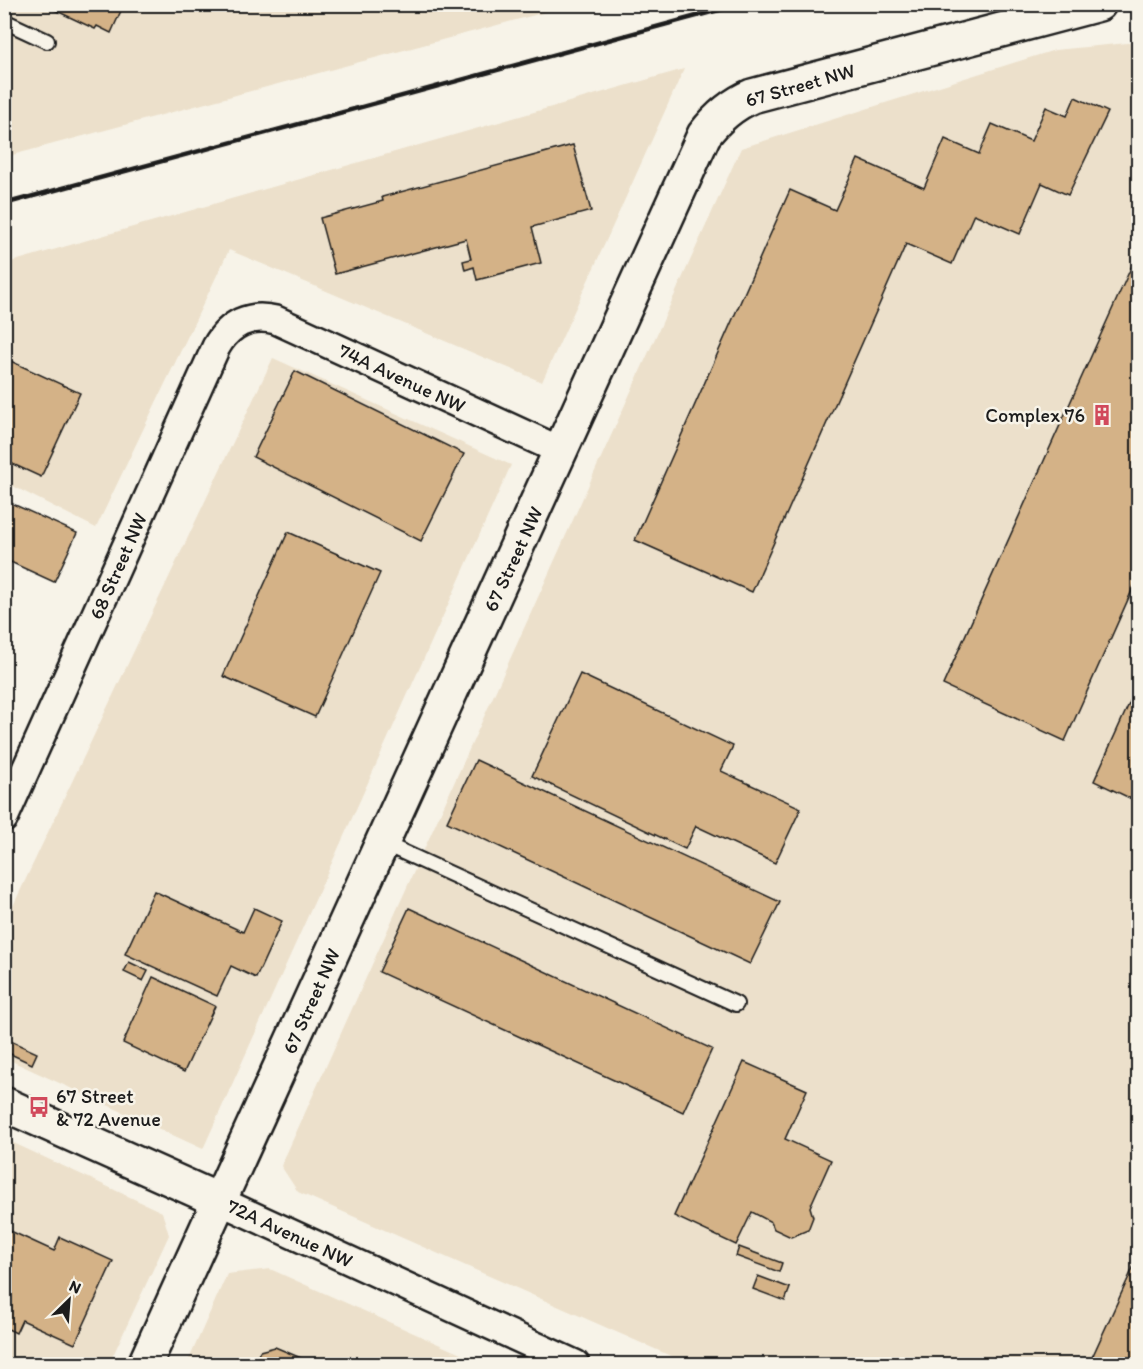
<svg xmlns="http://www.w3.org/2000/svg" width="1143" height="1369" font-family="Itim,sans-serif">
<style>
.built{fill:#ece0cb}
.building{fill:#d4b287;stroke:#1c1c1c;stroke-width:1.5}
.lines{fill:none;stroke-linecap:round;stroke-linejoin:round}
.service-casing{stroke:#1c1c1c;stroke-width:18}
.minor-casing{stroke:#1c1c1c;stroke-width:32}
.tertiary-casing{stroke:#1c1c1c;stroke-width:38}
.service{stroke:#f7f3e8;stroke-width:14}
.minor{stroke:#f7f3e8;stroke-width:27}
.tertiary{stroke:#f7f3e8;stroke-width:33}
.rail{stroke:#1c1c1c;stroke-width:4.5}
.labels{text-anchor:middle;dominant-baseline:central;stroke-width:5;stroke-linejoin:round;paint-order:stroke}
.street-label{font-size:20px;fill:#1c1c1c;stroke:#f7f3e8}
.poi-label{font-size:20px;fill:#1c1c1c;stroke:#f7f3e8;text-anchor:end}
</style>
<rect width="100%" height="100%" fill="#f7f3e8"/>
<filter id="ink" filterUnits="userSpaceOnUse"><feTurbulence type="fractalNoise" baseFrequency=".0167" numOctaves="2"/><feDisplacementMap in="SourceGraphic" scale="12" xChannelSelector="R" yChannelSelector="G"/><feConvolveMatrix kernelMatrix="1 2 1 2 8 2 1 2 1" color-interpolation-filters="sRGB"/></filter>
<g filter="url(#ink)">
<g class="built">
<path d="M5 5H572L5 157Z"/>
<path d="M1138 42V1364H689L298 1192 281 1166 741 148 1055 50Z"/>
<path d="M684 69 542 382 229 250 96 528 5 482 4 264Z"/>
<path d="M273 358 511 465 203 1149 5 1058 4 925Z"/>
<path d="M5 1139 162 1212 169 1235 109 1364H5Z"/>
<path d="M270 1269 483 1364H187L227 1274Z"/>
</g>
<g class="building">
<path d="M42 4H124L111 33 97 26 95 29Z"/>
<path d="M1075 97 1108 112 1068 195 1042 183 1020 234 974 214 952 264 906 244 752 592 635 540 790 190 835 210 858 159 924 188 945 139 979 154 992 124 1031 141 1046 107 1067 116Z"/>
<path d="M573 145 591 211 532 227 541 263 477 280 474 267 465 270 463 261 471 259 466 239 335 274 320 218 383 201 382 197Z"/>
<path d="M1138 252V577L1065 741 943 685Z"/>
<path d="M4 358 80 393 41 477 4 460Z"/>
<path d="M295 371 464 454 421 541 253 457Z"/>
<path d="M4 500 77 533 54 582 4 559Z"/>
<path d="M288 532 380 573 315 717 223 676Z"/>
<path d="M580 674 733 746 721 771 801 808 775 863 696 826 685 849 532 776Z"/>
<path d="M1138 684V802L1094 781Z"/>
<path d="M476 760 780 902 750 964 447 822Z"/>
<path d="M154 891 243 932 254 908 282 921 256 978 231 966 217 996 125 954Z"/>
<path d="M409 908 712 1049 683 1112 379 972Z"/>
<path d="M129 962 148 971 143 981 124 972Z"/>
<path d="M153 977 215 1006 184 1072 123 1043Z"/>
<path d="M4 1038 37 1053 32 1064 4 1051Z"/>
<path d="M744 1062 807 1090 785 1139 831 1160 810 1207 813 1217 808 1230 791 1237 774 1229 771 1222 752 1212 736 1245 674 1216Z"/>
<path d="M4 1228 54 1251 60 1237 113 1261 75 1344 22 1320 16 1333 4 1327Z"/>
<path d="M739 1247 782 1263 779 1272 736 1256Z"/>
<path d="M1138 1257V1364H1089Z"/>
<path d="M758 1276 790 1288 785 1301 753 1289Z"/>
<path d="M275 1347 315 1364H254L260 1351Z"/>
</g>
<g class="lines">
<defs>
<g id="service">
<path d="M4 21 47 41"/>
<path d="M383 843 736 1004"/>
</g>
<g id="minor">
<path d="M4 818 216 347C229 324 249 313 276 320L561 451"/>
<path d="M220 1201 575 1364"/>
</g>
<g id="tertiary">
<path d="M4 1104 220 1201"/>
<path d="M145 1364 704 135C717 118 731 105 752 96L1099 4"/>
</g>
</defs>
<use href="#service" class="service-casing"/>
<use href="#minor" class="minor-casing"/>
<use href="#tertiary" class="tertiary-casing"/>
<use href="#service" class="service"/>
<use href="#minor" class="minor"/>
<use href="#tertiary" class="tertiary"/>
<path class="rail" d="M4 204 741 4"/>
</g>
</g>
<defs>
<symbol id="building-bare" viewBox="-9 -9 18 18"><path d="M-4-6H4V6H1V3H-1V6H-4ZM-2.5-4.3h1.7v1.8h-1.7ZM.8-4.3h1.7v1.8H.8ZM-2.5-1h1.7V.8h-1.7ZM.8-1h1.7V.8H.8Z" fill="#d1495b" stroke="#f7f3e8" stroke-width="2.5" paint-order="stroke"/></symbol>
<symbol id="bus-bare" viewBox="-9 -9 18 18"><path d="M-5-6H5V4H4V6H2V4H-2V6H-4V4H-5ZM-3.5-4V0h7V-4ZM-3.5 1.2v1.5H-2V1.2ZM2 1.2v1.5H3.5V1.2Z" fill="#d1495b" stroke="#f7f3e8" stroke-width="2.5" paint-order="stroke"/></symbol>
</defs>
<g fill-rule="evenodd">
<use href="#building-bare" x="1087" y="400" width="30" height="30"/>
<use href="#bus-bare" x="24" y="1092" width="30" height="30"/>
</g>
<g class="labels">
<g class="street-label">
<text transform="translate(800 85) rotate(-16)">67 Street NW</text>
<text transform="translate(402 378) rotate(25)">74A Avenue NW</text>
<text transform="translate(513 559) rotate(-65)">67 Street NW</text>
<text transform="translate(118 566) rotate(-66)">68 Street NW</text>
<text transform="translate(311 1001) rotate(-66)">67 Street NW</text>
<text transform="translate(290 1233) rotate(25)">72A Avenue NW</text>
</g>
<g class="poi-label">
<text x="1085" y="415">Complex 76</text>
<text x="56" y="1096" text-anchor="start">67 Street<tspan x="56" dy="23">&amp; 72 Avenue</tspan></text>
</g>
</g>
<rect width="1143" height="1369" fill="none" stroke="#f7f3e8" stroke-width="24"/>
<rect x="12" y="12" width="1119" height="1345" fill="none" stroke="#1c1c1c" stroke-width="2" filter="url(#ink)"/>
<g transform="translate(69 1300) rotate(25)" stroke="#f7f3e8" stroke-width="4.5" paint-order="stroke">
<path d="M0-4.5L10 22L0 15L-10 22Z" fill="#1c1c1c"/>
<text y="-9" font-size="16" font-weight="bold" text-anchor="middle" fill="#1c1c1c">N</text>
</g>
</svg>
